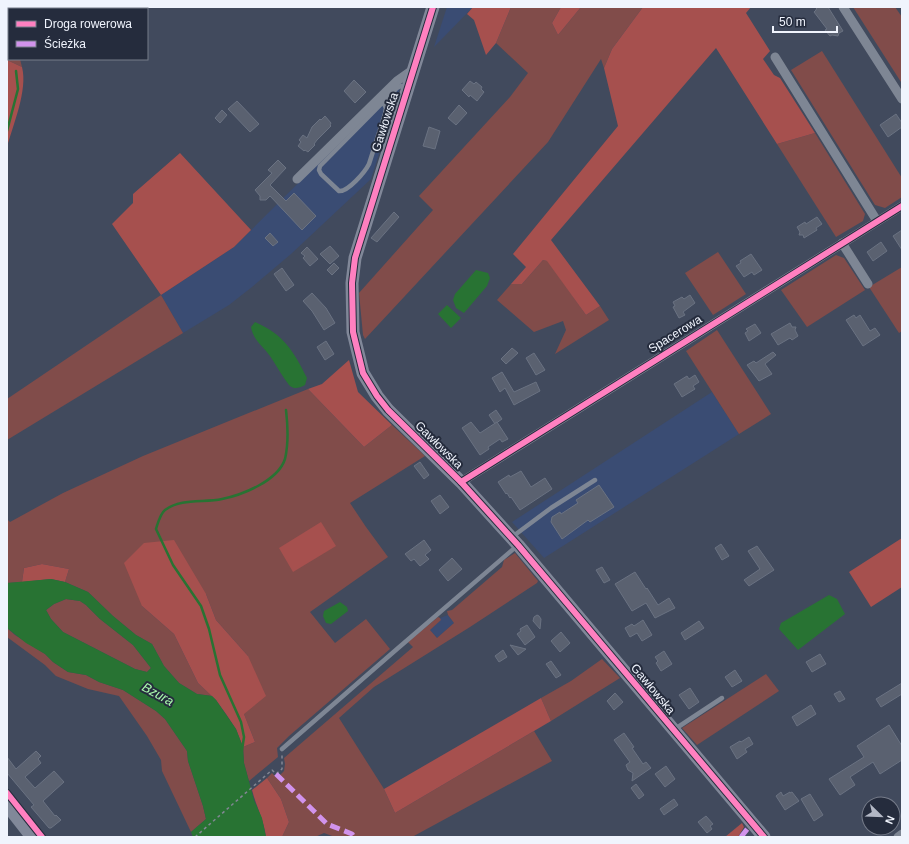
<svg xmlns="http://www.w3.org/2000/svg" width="909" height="844" font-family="Arial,sans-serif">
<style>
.built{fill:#3a4c73}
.green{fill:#814c4a}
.forest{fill:#a6504e}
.water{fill:#287333;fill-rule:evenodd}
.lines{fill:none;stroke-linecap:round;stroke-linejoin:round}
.stream{stroke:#287333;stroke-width:2.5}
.building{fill:#5a6170;stroke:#6a7282}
.path{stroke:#828794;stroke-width:1.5;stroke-dasharray:3 3;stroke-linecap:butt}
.lane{stroke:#7e8694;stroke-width:4.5}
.street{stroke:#7e8694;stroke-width:9}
.secondary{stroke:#818899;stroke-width:13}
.quiet{stroke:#d193ec;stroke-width:5;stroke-dasharray:10 5;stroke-linecap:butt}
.cycleway-casing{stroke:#252c3d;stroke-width:8}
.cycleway{stroke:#ff80c0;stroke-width:6}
.labels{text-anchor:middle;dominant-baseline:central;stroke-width:4;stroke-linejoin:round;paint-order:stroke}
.street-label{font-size:12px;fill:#f0f4fd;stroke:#252c3d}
.water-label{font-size:13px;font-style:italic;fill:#abfbae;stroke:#252c3d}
</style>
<rect width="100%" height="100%" fill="#414a5d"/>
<g class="built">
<path d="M447 7H473L434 47Z"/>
<path d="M403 79 371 179 291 254 252 287 229 305 183 333 161 295 234 247Z"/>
<path d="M712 392 739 434 544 558 512 522Z"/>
<path d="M448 615 454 623 437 638 430 630 440 620V618Z"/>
</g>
<g class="green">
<path d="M511 7H561L552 23 558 35 581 7H643L612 49 604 68 601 59 548 142 365 339 363 335 359 293 433 210 419 196 510 97 528 73 496 43Z"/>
<path d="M853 7H895L902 17V82H901Z"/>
<path d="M9 32V59H20L22 67 7 60V33Z"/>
<path d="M822 51 902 178V197L885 208 875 205 791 70Z"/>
<path d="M815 133 865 214 863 221 836 237 777 144Z"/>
<path d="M718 252 746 294 713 315 685 273Z"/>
<path d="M836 255 844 258 865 290 807 327 781 290Z"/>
<path d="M543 260 548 261 586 315 600 306 609 320 555 354 566 330 563 321 534 332 497 300 511 284H522Z"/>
<path d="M902 267V331L899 333 869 287Z"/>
<path d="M161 295 183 333 7 440V399Z"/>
<path d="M717 330 771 414 739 434 686 351Z"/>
<path d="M308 389 364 447 392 425 425 456 350 503 366 527 388 557 310 612 335 643 366 619 390 649 289 736 277 748 278 757 249 781 244 763 243 747 255 742 244 714 248 656 216 620 206 594 142 606 174 634 198 683 212 696 197 694 179 683 164 666 152 644 136 635 113 616 88 592 65 582 69 569 42 564 24 568 22 582 7 583V519L10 522 63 493 143 456Z"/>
<path d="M515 553 538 581 537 583 470 627 374 687 339 718 384 789 395 813 534 731 552 761 412 837H335L324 833 315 837H282L289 822 281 799 267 778 272 773 277 778 284 771 285 764 284 758 413 647 408 642 438 617 440 618 441 620 430 630 437 638 454 623 448 615 447 611 452 610 502 567 504 560Z"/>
<path d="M66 599 80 601 86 605 100 619 133 645 151 668 147 672 135 669 63 632 51 619 46 610 54 604Z"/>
<path d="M7 628 15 635 45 654 53 662 68 672 86 675 99 682 123 690 156 711 165 719 187 751 188 761 203 806 206 819 191 832 162 771 161 760 147 736 119 696 88 689 56 676 45 665 7 637Z"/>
<path d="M602 659 620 678 551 721 541 698 571 681Z"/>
<path d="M766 674 779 691 697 745 682 728Z"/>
</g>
<g class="forest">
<path d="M473 7H511L496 43 486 55 474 20 467 14Z"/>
<path d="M561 7H581L558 35 552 23Z"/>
<path d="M643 7H751L746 13 770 51 763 59 774 75 780 78 815 133 777 144 716 48 551 240 600 306 586 315 547 261 543 260 522 284H511L526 267 513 254 618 126 604 68 612 49Z"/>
<path d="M7 60 22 67C28 90 13 125 7 147Z"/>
<path d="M180 153 251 230 234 247 161 295 112 224 133 203V194Z"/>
<path d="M349 360 358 392 392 425 364 447 308 389 322 384Z"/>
<path d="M321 522 336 546 293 572 279 548Z"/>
<path d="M902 538V587L871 607 849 572Z"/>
<path d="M174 540 206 594 216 620 248 656 266 696 244 714 255 742 243 747 236 729 226 714 216 700 198 683 174 634 142 606 124 563 144 543Z"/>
<path d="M42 564 69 569 65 582 51 579 22 582 24 568Z"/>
<path d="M541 698 551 721 395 813 384 789Z"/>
<path d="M267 778 281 799 289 822 282 837H266C264 820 256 806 252 790Z"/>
<path d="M742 823 744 827 738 837H725Z"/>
</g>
<g class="water">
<path d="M476 270 488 273 490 278 487 286 464 313 456 308 453 300 455 294Z"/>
<path d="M447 305 461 318 451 328 438 314Z"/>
<path d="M255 322C284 335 293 350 307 378L305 385C299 388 294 390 289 385 282 376 276 365 270 356 263 346 253 340 251 327Z"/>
<path d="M51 579 65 582 88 592 113 616 136 635 152 644 164 666 179 683 197 694 212 696 216 700 236 729 243 747 244 763 254 800 262 818 266 837H193L191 832 206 819 203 806 188 761 187 751 165 719 156 711 123 690 99 682 86 675 68 672 53 662 45 654 26 643 7 628V583ZM66 599 80 601 86 605 100 619 133 645 151 668 147 672 135 669 63 632 51 619 46 610 54 604Z"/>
<path d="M829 595 837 599 845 614 798 650 779 629 781 623Z"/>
<path d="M340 602 347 607 348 611 331 624 326 623 323 616 324 611Z"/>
</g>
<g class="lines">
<g class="stream">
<path d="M7 131 18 89 16 71"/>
<path d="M242 750 244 737 241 722 220 675 209 629 201 606 173 565 156 529C158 523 160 514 165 510 181 498 204 503 222 499 242 495 278 481 285 459 289 442 288 427 286 410"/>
</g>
</g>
<g class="building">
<path d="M817 7H828L843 31 839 33 838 36 832 35 830 36 825 30 827 29 814 12 816 10Z"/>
<path d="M354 80 366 92 355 103 344 91Z"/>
<path d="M470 81 474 84 476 82 482 87 481 89 484 92 477 101 470 95 469 97 462 90Z"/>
<path d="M237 101 259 124 250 132 228 109Z"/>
<path d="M459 105 467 113 456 125 448 118Z"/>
<path d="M222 110 227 115 220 123 215 118Z"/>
<path d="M896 114 902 123V127L888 137 880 125Z"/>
<path d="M325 116 331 123 330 125 331 126 317 140 314 144 315 145 308 152 305 150 304 151 298 146 301 142 299 140 303 135 307 138 312 127 320 119 321 120Z"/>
<path d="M429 127 440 131 435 149 423 146Z"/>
<path d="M278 160 286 168 270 185 286 201 294 193 316 216 302 230 270 196 266 200H260V196L255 190 272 173 268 170Z"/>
<path d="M394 212 399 217 377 242 371 238Z"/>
<path d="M817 217 822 224 816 228 817 230 804 238 803 235H799L800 232 797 227 805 222 806 224Z"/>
<path d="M902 230V250L893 236Z"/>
<path d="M270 233 278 242 273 246 265 238Z"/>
<path d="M881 242 887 251 873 261 867 252Z"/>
<path d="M330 246 339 256 330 264 320 254Z"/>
<path d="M307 247 318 259 310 266 303 258 305 256 301 253Z"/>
<path d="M751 254 762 270 754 275 752 272 744 277 736 266 741 263 740 261Z"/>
<path d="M334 263 339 268 332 275 327 270Z"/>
<path d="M282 268 294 285 286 291 274 274Z"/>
<path d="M312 293 326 308 335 323 324 330 312 311 303 301Z"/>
<path d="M690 295 695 303 683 312 685 315 679 318 673 307 675 306 673 302 682 297 684 299Z"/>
<path d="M854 315 856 318 860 315 870 331 875 328 880 335 863 346 846 320Z"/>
<path d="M790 323 792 327H796L795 330 798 336 792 340 790 338 778 345 771 334Z"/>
<path d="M755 324 761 333 749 341 745 333 748 331 746 329Z"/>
<path d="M326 341 334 354 325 360 317 347Z"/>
<path d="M512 348 518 353 506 364 501 359Z"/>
<path d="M773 352 776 355 765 364 772 374 759 381 747 365 754 361 756 363Z"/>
<path d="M534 353 545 370 536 375 526 358Z"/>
<path d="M502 372 514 392 536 382 540 391 514 405 505 388 500 392 492 378Z"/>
<path d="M695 375 699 382 693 386 695 389 682 397 674 384 687 376 689 379Z"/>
<path d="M496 410 502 419 495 424 489 415Z"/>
<path d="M471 422 480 433 497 422 508 439 502 442 500 439 488 447 489 449 480 455 462 428Z"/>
<path d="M420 462 429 475 424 479 414 466Z"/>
<path d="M521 471 531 487 545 478 552 489 520 510 511 497 510 498 507 493 506 494 498 482 509 475 510 477Z"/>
<path d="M599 485 614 507 590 522 588 520 562 539 551 522 552 517 560 512 561 514 578 503 576 500Z"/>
<path d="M440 495 449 507 440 514 431 501Z"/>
<path d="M424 540 431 550 425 555 429 559 420 566 414 559 411 561 405 554Z"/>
<path d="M721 544 729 556 722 560 715 548Z"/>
<path d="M757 546 774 570 749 586 744 580 760 569 748 551Z"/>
<path d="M452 558 462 569 448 581 439 570Z"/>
<path d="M602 567 610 580 604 583 596 570Z"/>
<path d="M635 572 646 589 647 588 658 605 669 598 675 608 655 618 646 603 632 611 615 584Z"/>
<path d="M537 615 539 616 541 619 540 629 533 621 534 617Z"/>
<path d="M643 620 652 635 642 641 637 633 630 637 625 628 632 624 634 626Z"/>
<path d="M699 621 704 628 685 640 681 633Z"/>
<path d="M527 625 535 637 525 645 517 634 521 631 520 629Z"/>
<path d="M561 632 570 643 560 652 551 641Z"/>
<path d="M510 645 526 649 518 655Z"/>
<path d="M503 650 507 657 499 662 495 656Z"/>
<path d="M664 651 672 664 661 671 656 663 658 661 655 657Z"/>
<path d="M820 654 826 664 812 672 806 662Z"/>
<path d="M551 661 561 675 556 678 546 664Z"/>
<path d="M735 670 742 681 732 687 725 677Z"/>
<path d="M902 683V694L881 707 876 699Z"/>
<path d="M690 688 699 702 689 709 679 695Z"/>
<path d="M840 691 845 699 839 702 834 694Z"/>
<path d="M615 693 623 702 614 710 607 701Z"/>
<path d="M811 705 816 714 797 726 792 717Z"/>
<path d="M889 725 902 746V760L880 774 873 762 850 777 855 785 840 795 829 779 864 757 857 746Z"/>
<path d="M624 733 634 747 632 748 643 764 646 762 651 768 632 781 633 773 628 770 626 765 630 762 614 740Z"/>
<path d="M749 737 753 744 745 749 747 752 737 759 730 747 740 741 741 742Z"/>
<path d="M36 751 41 756 38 759 41 763 25 777 35 788 54 771 64 782 43 801 55 816 56 815 61 820 51 828H49L31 807 34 805 7 773V757L16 769Z"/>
<path d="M666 766 675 779 665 787 655 774Z"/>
<path d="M636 784 644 795 639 799 631 788Z"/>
<path d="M781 792 783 796 790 792V793L792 792 799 801 785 810 776 796Z"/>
<path d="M810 794 823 815 814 821 801 799Z"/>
<path d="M674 799 678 805 664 815 660 809Z"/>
<path d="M706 816 713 824 710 826 712 829 707 833 698 822Z"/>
</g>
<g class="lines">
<path class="path" d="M195 837 272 770 276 774 282 769V755"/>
<g class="lane">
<path d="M383 102 386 108 385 114 369 164C365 172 348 192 339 191L321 174 319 170 320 166 397 88 401 86 406 87"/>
<path d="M512 537 551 508 595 480"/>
<path d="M675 729 722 698"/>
<path d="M282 749 397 649 518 545"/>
</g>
<g class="street">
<path d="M843 7 902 99"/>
<path d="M775 57 877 221"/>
<path d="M297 179 397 81 414 69"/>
<path d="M842 243 868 284"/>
<path d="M461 482 902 206"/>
<path d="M898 837 902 834"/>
</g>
<g class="secondary">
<path d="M433 7 355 258 352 283 353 332 363 373 377 396 388 410 461 482 518 545 764 837"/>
<path d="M7 805 32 837"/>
</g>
<g class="quiet">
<path d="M276 774 327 824 352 834 354 837"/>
<path d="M741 837 752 823"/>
</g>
<defs>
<g id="cycleway">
<path d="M433 7 355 258 352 283 353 332 363 373 377 396 388 410 461 482 518 545 764 837"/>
<path d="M461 482 902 206"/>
<path d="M7 793 42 837"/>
</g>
</defs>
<use href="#cycleway" class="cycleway-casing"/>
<use href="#cycleway" class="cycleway"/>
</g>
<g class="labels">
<g class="street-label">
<text transform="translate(385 122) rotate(-72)">Gawłowska</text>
<text transform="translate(675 334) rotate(-32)">Spacerowa</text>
<text transform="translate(439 445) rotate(45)">Gawłowska</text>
<text transform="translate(653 689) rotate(50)">Gawłowska</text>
</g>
<g class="water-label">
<text transform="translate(158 694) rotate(29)">Bzura</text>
</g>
</g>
<rect width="909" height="844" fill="none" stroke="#f0f4fd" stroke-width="16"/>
<rect x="8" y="8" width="140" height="52" fill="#252c3d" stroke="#767c8a"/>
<rect x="16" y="21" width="20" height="6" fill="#ff80c0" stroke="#767c8a"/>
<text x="44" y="28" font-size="12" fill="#f0f4fd">Droga rowerowa</text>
<rect x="16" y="41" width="20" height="6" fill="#d193ec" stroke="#767c8a"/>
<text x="44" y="48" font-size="12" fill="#f0f4fd">Ścieżka</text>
<g transform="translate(881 816) rotate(113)"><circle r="19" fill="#252c3d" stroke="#767c8a"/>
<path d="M0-3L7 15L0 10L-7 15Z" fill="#b3b8c5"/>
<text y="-6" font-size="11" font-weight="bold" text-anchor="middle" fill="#f0f4fd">N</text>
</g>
<path d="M773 26v6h64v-6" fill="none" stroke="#f0f4fd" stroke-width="2"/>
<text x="779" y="26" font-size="12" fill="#f0f4fd" stroke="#252c3d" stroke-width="3" paint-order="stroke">50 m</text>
</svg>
